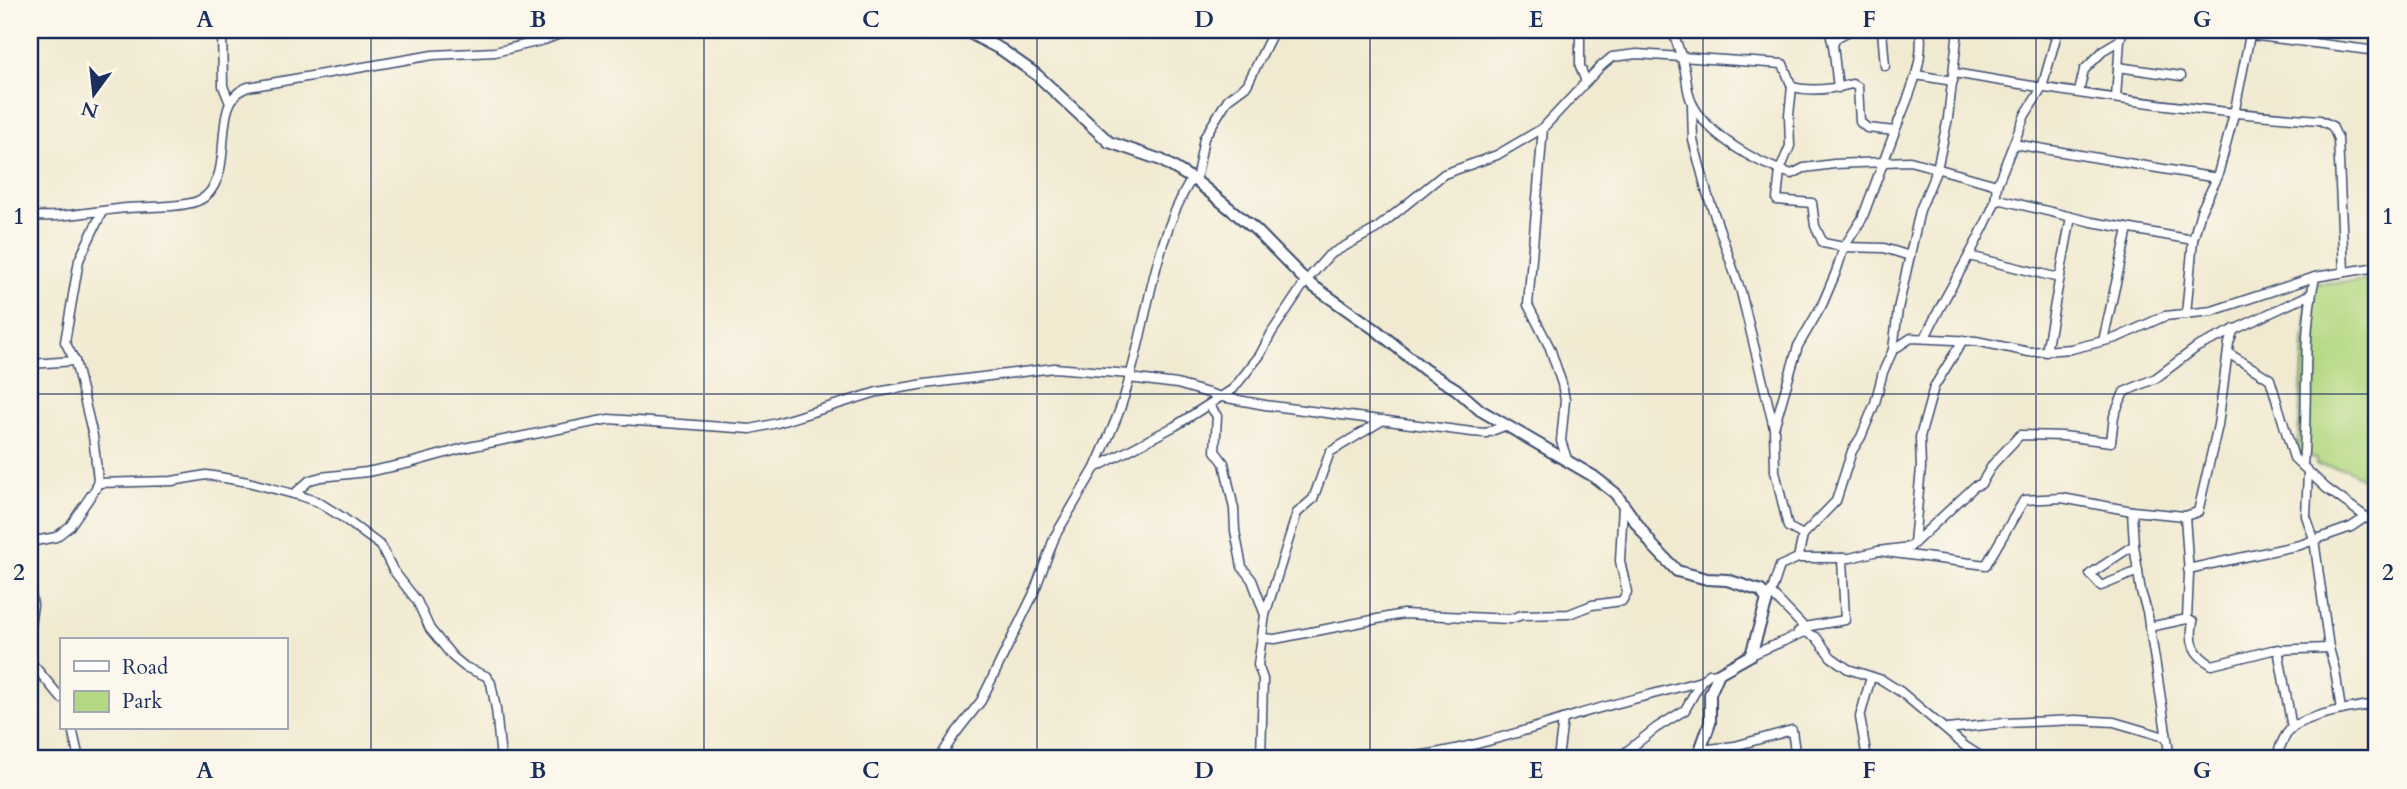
<svg xmlns="http://www.w3.org/2000/svg" width="2407" height="789" font-family="Cardo,serif">
<style>
.green{fill:#b3d881;stroke:#678470;stroke-width:2}
.lines{fill:none;stroke-linecap:round;stroke-linejoin:round}
.street-casing{stroke:#3b4b6f;stroke-width:11}
.secondary-casing{stroke:#3b4b6f;stroke-width:14}
.street{stroke:#fff;stroke-width:8}
.secondary{stroke:#fff;stroke-width:10}
.grid{fill:none;stroke:#1b2f5e;stroke-width:2;stroke-opacity:0.55}
.neatline{fill:none;stroke:#1b2f5e;stroke-width:2.5}
.grid-label{font-size:23px;text-anchor:middle;font-weight:bold;fill:#1b2f5e}
</style>
<rect width="100%" height="100%" fill="#fbf7ec"/>
<filter id="ink" filterUnits="userSpaceOnUse"><feTurbulence type="fractalNoise" baseFrequency=".0143" numOctaves="2"/><feDisplacementMap in="SourceGraphic" scale="14" xChannelSelector="R" yChannelSelector="G"/><feConvolveMatrix kernelMatrix="1 2 1 2 8 2 1 2 1" color-interpolation-filters="sRGB"/></filter>
<filter id="wash" filterUnits="userSpaceOnUse"><feTurbulence type="fractalNoise" baseFrequency=".00686" numOctaves="4" result="noise"/><feDisplacementMap in="SourceGraphic" scale="28" xChannelSelector="R" yChannelSelector="G"/><feGaussianBlur stdDeviation="1.57" result="paint"/><feColorMatrix in="noise" values="0 0 0 0 0 0 0 0 0 0 0 0 0 0 0 0 0 1.4 0 .05"/><feComposite in="paint" operator="in"/></filter>
<g filter="url(#wash)">
<rect width="100%" height="100%" fill="#f1ead1"/>
<path class="green" d="M2377 280V488L2347 469 2316 465V459L2297 453 2308 284Z"/>
</g>
<g filter="url(#ink)">
<g class="lines">
<defs>
<g id="street">
<path d="M222 30 223 86 229 101"/>
<path d="M1580 30V66L1586 82"/>
<path d="M1672 30C1677 43 1682 57 1685 71 1687 82 1687 93 1692 103 1708 136 1758 164 1792 174L1804 168 1834 164 1910 161 1997 185 1995 202"/>
<path d="M1829 30 1833 45"/>
<path d="M1882 30 1885 66"/>
<path d="M2031 30 2057 34"/>
<path d="M2229 30 2250 35 2377 51"/>
<path d="M2118 67 2181 76"/>
<path d="M1954 73C2075 94 2197 112 2320 120L2332 126 2338 139 2344 271"/>
<path d="M1916 75 1953 81"/>
<path d="M1792 87C1811 92 1833 89 1852 84L1858 87 1860 122 1867 128 1895 131 1862 219 1844 247 1836 272 1822 305 1798 346 1774 428 1775 471 1788 527 1803 535"/>
<path d="M1838 88 1833 45 1836 38 1851 30"/>
<path d="M2079 92 2084 70 2105 49 2120 40 2123 30"/>
<path d="M2116 98 2120 40"/>
<path d="M1692 106 1693 140 1707 193 1741 292 1774 428"/>
<path d="M1543 128 1528 305 1550 348 1562 384 1565 400 1561 441 1568 462"/>
<path d="M1895 131C1907 99 1925 65 1920 30"/>
<path d="M2014 144 2217 178"/>
<path d="M1196 181 1204 138 1228 99 1247 85 1274 30"/>
<path d="M1997 185 2025 115 2042 88 2058 30"/>
<path d="M30 216C63 218 94 211 127 208 146 206 167 208 186 204 193 203 200 201 206 196 237 168 208 101 248 87L433 55 495 52 544 40 570 30"/>
<path d="M1969 256 2059 278"/>
<path d="M2186 314 2193 240 2201 211 2217 178 2234 114 2251 30"/>
<path d="M2234 329 2229 343 2218 425 2198 512 2185 516 2189 574 2187 619 2193 622C2189 642 2193 654 2212 665L2272 650 2329 648"/>
<path d="M1925 338C1946 291 1976 250 1995 202L2002 200 2092 222 2193 240"/>
<path d="M2103 341 2128 229"/>
<path d="M1893 350 1898 309 1920 210 1937 169 1948 118 1958 30"/>
<path d="M2046 352 2071 217"/>
<path d="M2228 353 2270 379 2294 458 2326 488 2366 517H2377"/>
<path d="M30 364 75 361"/>
<path d="M1129 378 1177 384 1222 397 1265 405 1472 432 1486 433 1507 425"/>
<path d="M1209 405 1217 416 1215 451 1224 463 1234 509 1235 531 1242 567 1252 580 1265 615"/>
<path d="M2303 464C2309 402 2301 338 2315 277"/>
<path d="M1095 468C1104 446 1115 425 1122 403 1148 328 1150 247 1192 178"/>
<path d="M2308 472 2306 516 2314 539 2329 648 2335 670 2341 710"/>
<path d="M97 483 172 481 206 475 213 476 248 482 301 496 318 502 342 517 381 546 393 570 417 601 430 629 453 657 465 667 486 676 491 683 496 709 501 759"/>
<path d="M294 494 310 480 321 477 367 472 410 463 464 448 609 419 751 429 777 423 877 392 925 384 1054 368 1130 374"/>
<path d="M2132 511 2185 516"/>
<path d="M30 542 56 537 70 526 96 488 98 480 93 436 75 361 65 342 79 260 102 212"/>
<path d="M1914 543 1921 468 1920 437 1934 387 1963 340"/>
<path d="M2134 545 2141 592 2147 611 2156 666 2170 759"/>
<path d="M1878 551 1910 547 1975 486 1981 484 1993 464 2020 435 2063 436 2111 442 2114 416 2124 392 2156 378 2197 347 2311 294"/>
<path d="M1798 558H1850L1878 551 1986 565 2024 500 2062 498 2132 511 2134 545 2090 574 2101 586 2138 571"/>
<path d="M2188 569 2300 545 2351 527 2366 517 2377 526"/>
<path d="M30 590 33 605 30 626"/>
<path d="M1771 593 1804 627"/>
<path d="M1765 595 1771 593 1780 566 1798 558 1803 535 1836 501 1852 451 1861 437 1875 403 1883 372 1893 350 1911 338 1976 341 2029 352 2071 349 2116 338 2165 316 2212 311 2315 277 2377 267"/>
<path d="M2149 627 2187 619"/>
<path d="M1798 632 1804 627 1845 620 1842 558"/>
<path d="M1262 638 1275 639 1403 614 1510 619 1522 615 1569 614 1592 605 1622 601 1627 592 1620 561 1623 504"/>
<path d="M2278 649 2292 728"/>
<path d="M1751 655 1805 632 1816 637 1831 657 1848 669 1882 680 1901 692 1966 747 1985 759"/>
<path d="M30 661 61 698"/>
<path d="M72 728 79 759"/>
<path d="M1947 729 2005 723 2076 720 2114 722 2165 737"/>
<path d="M1700 750 1735 746 1792 730 1796 759"/>
<path d="M767 759H775"/>
<path d="M939 759 955 734 981 701 1033 595 1055 536 1095 468 1175 426 1233 389 1260 355 1272 332 1306 281 1329 255 1376 229 1444 174 1497 155 1543 128 1600 67 1612 57 1637 54 1783 64 1792 87 1789 115 1790 146 1780 170 1777 200 1812 203 1815 226 1823 243 1844 247 1884 248 1910 256"/>
<path d="M1261 759 1263 679 1258 665 1265 615 1297 513 1313 499 1330 452 1383 420"/>
<path d="M1393 759C1456 753 1517 733 1576 715 1618 702 1660 693 1701 681"/>
<path d="M1558 759 1563 719"/>
<path d="M1617 759 1656 728 1685 710 1701 681 1709 674 1719 673"/>
<path d="M1867 759 1860 717 1871 677"/>
<path d="M2258 759 2276 757C2280 748 2284 734 2292 728 2309 714 2355 707 2377 704"/>
</g>
<path id="secondary" d="M964 30 1002 50 1037 75 1109 142 1161 160 1196 181 1256 230 1306 281 1376 330 1425 370 1456 389 1480 410 1593 476 1615 493 1653 546 1677 571 1707 579 1727 580 1761 591 1767 600 1751 655 1719 673 1710 694V723L1697 759"/>
</defs>
<use href="#street" class="street-casing"/>
<use href="#secondary" class="secondary-casing"/>
<use href="#street" class="street"/>
<use href="#secondary" class="secondary"/>
</g>
</g>
<path class="grid" d="M371 30V759M704 30V759M1037 30V759M1370 30V759M1703 30V759M2036 30V759M30 394H2377"/>
<rect width="2407" height="789" fill="none" stroke="#fbf7ec" stroke-width="77"/>
<rect x="60" y="638" width="228" height="91" fill="#fbf7ec" stroke="#a1a7b3" stroke-width="2"/>
<rect x="74" y="661" width="35" height="10" fill="#ffffff" stroke="#a1a7b3" stroke-width="2"/>
<text x="122" y="674" font-size="21" fill="#1b2f5e">Road</text>
<rect x="74" y="691" width="35" height="21" fill="#b3d881" stroke="#a1a7b3" stroke-width="2"/>
<text x="122" y="708" font-size="21" fill="#1b2f5e">Park</text>
<g transform="translate(94 94) rotate(195)" stroke="#fbf7ec" stroke-width="5" paint-order="stroke">
<path d="M0-5L12 26L0 18L-12 26Z" fill="#1b2f5e"/>
<text y="-10" font-size="19" font-weight="bold" text-anchor="middle" fill="#1b2f5e">N</text>
</g>
<rect x="38" y="38" width="2330" height="712" class="neatline"/>
<g class="grid-label">
<text x="205" y="27">A</text>
<text x="538" y="27">B</text>
<text x="871" y="27">C</text>
<text x="1204" y="27">D</text>
<text x="1536" y="27">E</text>
<text x="1869" y="27">F</text>
<text x="2202" y="27">G</text>
<text x="19" y="224">1</text>
<text x="2388" y="224">1</text>
<text x="19" y="580">2</text>
<text x="2388" y="580">2</text>
<text x="205" y="778">A</text>
<text x="538" y="778">B</text>
<text x="871" y="778">C</text>
<text x="1204" y="778">D</text>
<text x="1536" y="778">E</text>
<text x="1869" y="778">F</text>
<text x="2202" y="778">G</text>
</g>
</svg>
